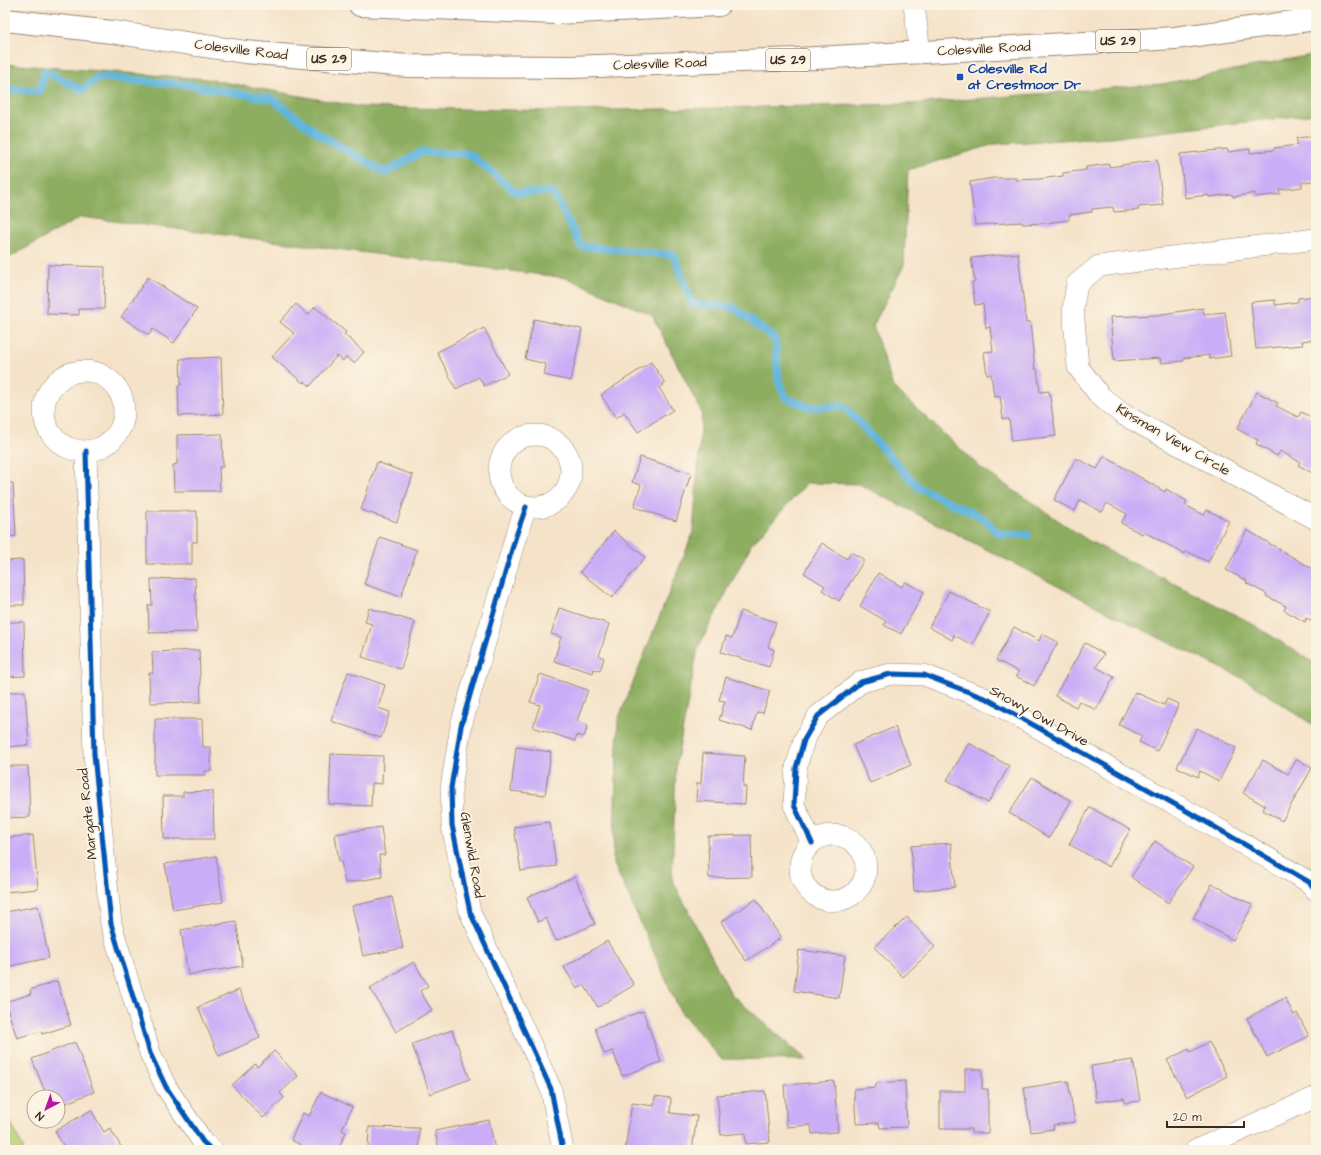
<svg xmlns="http://www.w3.org/2000/svg" width="1321" height="1155" font-family="'Architects Daughter',sans-serif">
<style>
.green{fill:#b2c96e;stroke:#767a46}
.forest{fill:#8dad61;stroke:#646c40}
.lines{fill:none;stroke-linecap:round;stroke-linejoin:round}
.stream{stroke:#60b5dc;stroke-width:8}
.building{fill:#c9adf7}
.minor-casing{stroke:#988674;stroke-width:22}
.trunk-casing{stroke:#988674;stroke-width:24}
.minor{stroke:#fff;stroke-width:21}
.trunk{stroke:#fff;stroke-width:22}
.cycleway-casing{stroke:#fcf5e5;stroke-width:8}
.cycleway{stroke:#0057b8;stroke-width:5}
.transit-dot{fill:#1a4fb4;stroke:#fcf5e5;stroke-width:1.5}
.labels{text-anchor:middle;dominant-baseline:central;stroke-width:3.5;stroke-linejoin:round;paint-order:stroke}
.shield{fill:#fcf5e5;stroke:#75675a;stroke-width:1}
.shield-label{font-size:13px;font-weight:bold;fill:#3b2a1e}
.street-label{font-size:14px;fill:#3b2a1e;stroke:#fcf5e5}
.transit-label{font-size:14px;font-weight:bold;fill:#164399;stroke:#fcf5e5;text-anchor:start}
</style>
<rect width="100%" height="100%" fill="#fcf5e5"/>
<filter id="ink" filterUnits="userSpaceOnUse"><feTurbulence type="fractalNoise" baseFrequency=".025" numOctaves="2"/><feDisplacementMap in="SourceGraphic" scale="8" xChannelSelector="R" yChannelSelector="G"/><feConvolveMatrix kernelMatrix="1 2 1 2 8 2 1 2 1" color-interpolation-filters="sRGB"/></filter>
<filter id="wash" filterUnits="userSpaceOnUse"><feTurbulence type="fractalNoise" baseFrequency=".012" numOctaves="4" result="noise"/><feDisplacementMap in="SourceGraphic" scale="16" xChannelSelector="R" yChannelSelector="G"/><feGaussianBlur stdDeviation="0.9" result="paint"/><feColorMatrix in="noise" values="0 0 0 0 0 0 0 0 0 0 0 0 0 0 0 0 0 1.4 0 .05"/><feComposite in="paint" operator="in"/></filter>
<g filter="url(#wash)">
<rect width="100%" height="100%" fill="#f5e3c9"/>
<path class="green" d="M5 1110 24 1150H5Z"/>
<path class="forest" d="M1316 54V114L1126 136 995 144 908 170 904 265 873 326 893 387 982 469 1089 541 1246 620 1316 664V727L1246 680 1139 628 859 484 807 483 751 545 698 648 676 765 672 879 731 994 807 1060 721 1059 680 1011 613 862 618 720 693 533 702 413 652 315 567 278 81 217 5 260V64L207 79 361 107 561 111 910 104 1162 84Z"/>
<g class="lines">
<path class="stream" d="M5 89 40 91 45 71 82 90 99 77 188 85 272 99 316 132 385 173 421 152 469 154 517 193 553 192 581 246 674 255 692 304 733 307 775 339 779 383 786 398 809 407 844 406 918 487 983 518 999 534 1028 535"/>
</g>
<g id="blocks">
<g class="building">
<path d="M1316 136V181L1302 182V187L1279 190 1280 194 1255 197V193L1233 197 1232 194 1209 197 1208 195 1185 198 1180 154 1227 149 1228 152 1250 149V153L1274 150V148L1297 145V138Z"/>
<path d="M1157 160 1163 205 1138 207 1139 210 1114 212 1113 207 1092 209V212L1069 215V220L1045 223 1022 224V222L975 225 970 182 993 178H1016V180L1039 179 1063 176V173L1086 170V167L1109 164V167Z"/>
<path d="M1018 253 1026 323 1030 322 1035 369H1037L1040 392 1049 391 1056 436 1012 441 1009 419H1003L1000 396 994 397 991 374 987 375 984 352 993 351 990 327 986 328 983 304 975 305 972 282H975L971 258Z"/>
<path d="M48 265 105 267 104 309H79V315L47 314Z"/>
<path d="M148 277 197 309 174 343 153 329 149 335 121 317Z"/>
<path d="M1316 296V339L1302 341 1303 345 1256 349 1251 302 1275 300V305L1298 302V298Z"/>
<path d="M296 304 308 315 315 307 346 332 344 334 364 352 354 363 346 357 343 361 337 356 310 386 304 381 303 383 272 357 294 333 280 322Z"/>
<path d="M1203 308 1204 314 1225 312 1231 356 1209 359V355L1184 358V361L1161 363 1160 358 1114 361 1110 317 1156 315Z"/>
<path d="M534 319 582 329 571 381 544 375 546 364 525 359Z"/>
<path d="M484 328 508 374 484 386 479 377 456 389 437 352Z"/>
<path d="M221 357 223 414 179 416 178 386 181 385 180 359Z"/>
<path d="M651 362 665 383 659 388 673 410 638 432 624 412 616 418 601 395Z"/>
<path d="M1257 392 1278 403 1276 406 1298 417 1301 412 1316 420V475L1298 465 1300 462 1280 451 1277 456 1256 444 1258 440 1237 429Z"/>
<path d="M222 434 223 467H219L220 491H174L173 465 177 464V435Z"/>
<path d="M1104 456 1165 492 1166 489 1187 501 1185 505 1204 515 1207 510 1229 521 1208 562 1186 551 1185 554 1144 532 1142 534 1121 523 1127 514 1107 503 1102 512 1080 500 1075 511 1054 500 1076 458 1097 469Z"/>
<path d="M640 457 691 473 676 521 634 507 641 485 632 482Z"/>
<path d="M377 462 413 475 397 522 361 510Z"/>
<path d="M5 483H13L16 536 5 537Z"/>
<path d="M147 511H197V542H192V564H147Z"/>
<path d="M1247 530 1316 571V623L1306 618 1305 622 1284 610 1286 606 1266 596 1267 594 1246 583 1247 581 1226 570Z"/>
<path d="M614 531 645 557 612 598 580 572Z"/>
<path d="M380 537 417 550 401 597 364 584Z"/>
<path d="M822 543 847 559 851 552 864 560 839 601 822 590 825 586 804 573Z"/>
<path d="M23 560 24 605H5V561Z"/>
<path d="M878 573 902 587 905 582 924 592 901 634 884 625 886 621 860 606Z"/>
<path d="M195 578 197 632 149 633 148 605H152L151 579Z"/>
<path d="M949 591 990 612 972 645 954 635 952 640 929 627Z"/>
<path d="M369 608 415 622 401 669 362 657 372 624 365 622Z"/>
<path d="M559 608 609 624 599 656 604 658 600 671 594 669 593 673 554 661 561 637 551 634Z"/>
<path d="M741 611 776 622 768 647 774 650 769 667 721 652 726 636 732 638Z"/>
<path d="M5 622H24L25 676 5 677Z"/>
<path d="M1014 627 1039 641 1042 634 1058 642 1034 686 1016 676 1019 672 996 660Z"/>
<path d="M1085 643 1104 654 1096 667 1114 677 1096 710 1079 701 1076 707 1055 696Z"/>
<path d="M199 650 201 702 150 703 149 673H153L152 652Z"/>
<path d="M348 672 385 685 378 708 390 712 381 738 331 721Z"/>
<path d="M540 674 588 690 577 721 588 725 584 737 577 735 575 741 533 727 540 705 530 702Z"/>
<path d="M726 677 770 691 763 713 757 712 752 730 719 720 725 701 719 700Z"/>
<path d="M25 691 29 745 5 747V693Z"/>
<path d="M1135 692 1164 705 1167 699 1179 704 1157 751 1139 742 1142 736 1119 725Z"/>
<path d="M155 719H202L203 747H211V771H205V775H155Z"/>
<path d="M895 727 911 765 870 783 853 745Z"/>
<path d="M1197 728 1236 748 1219 781 1200 771 1198 777 1177 767Z"/>
<path d="M969 743 1009 766 988 803 947 780Z"/>
<path d="M516 747 551 752 545 795 511 791Z"/>
<path d="M703 753 745 756 743 787H746L745 804 696 801 697 783H701Z"/>
<path d="M331 754 383 756 382 784 372 783 371 806 329 804Z"/>
<path d="M1297 759 1312 768 1282 821 1263 810 1265 806 1243 793 1263 760 1288 774Z"/>
<path d="M5 766H28L30 817 5 818Z"/>
<path d="M1032 777 1071 801 1049 838 1009 813Z"/>
<path d="M213 791 214 839H164L163 796H183V792Z"/>
<path d="M1090 807 1130 830 1109 867 1069 844Z"/>
<path d="M550 822 556 866 521 871 514 827Z"/>
<path d="M381 827 385 855H379L382 877 345 883 341 861H339L335 834Z"/>
<path d="M33 835 38 889 5 892V838Z"/>
<path d="M751 835 752 877 709 878 708 836Z"/>
<path d="M1155 841 1193 867 1168 903 1131 877Z"/>
<path d="M951 843 955 887 914 891 911 846Z"/>
<path d="M216 856 223 902 173 910 165 864Z"/>
<path d="M575 877 595 924 556 941 546 918 538 922 527 897Z"/>
<path d="M1212 884 1253 905 1233 940 1193 918Z"/>
<path d="M392 897 403 948 363 956 352 906Z"/>
<path d="M756 899 781 938 746 961 721 922Z"/>
<path d="M38 906 49 958 5 967V912Z"/>
<path d="M907 917 935 947 903 977 874 947Z"/>
<path d="M236 921 243 966 188 975 181 930Z"/>
<path d="M607 941 634 985 598 1007 584 985 577 989 564 967Z"/>
<path d="M799 950 845 956 839 998 794 991Z"/>
<path d="M414 962 428 986 420 991 432 1010 396 1032 370 988Z"/>
<path d="M57 981 71 1025 42 1034 41 1031 17 1038 5 1002 31 994 30 990Z"/>
<path d="M239 990 260 1038 219 1056 198 1007Z"/>
<path d="M1285 998 1294 1015 1297 1013 1309 1036 1267 1057 1247 1018Z"/>
<path d="M643 1011 661 1062 622 1076 613 1051 604 1054 595 1028Z"/>
<path d="M452 1030 470 1079 430 1094 412 1044Z"/>
<path d="M75 1042 94 1092 58 1106V1097H47L32 1059Z"/>
<path d="M1209 1042 1227 1076 1187 1097 1167 1060 1189 1049 1190 1052Z"/>
<path d="M274 1051 298 1076 280 1093 284 1098 263 1118 232 1085 255 1064 257 1067Z"/>
<path d="M1133 1060 1140 1101 1125 1103 1124 1098 1096 1102 1091 1066Z"/>
<path d="M965 1069H982V1089H988V1133H971V1129H940V1091H965Z"/>
<path d="M834 1081 838 1132 812 1134 811 1125 787 1127 784 1085Z"/>
<path d="M905 1081 907 1127 880 1128 879 1123 856 1124 854 1089 876 1087V1083Z"/>
<path d="M1068 1081 1075 1122 1053 1125 1054 1129 1031 1132 1024 1088Z"/>
<path d="M765 1091 770 1142 746 1144 745 1133 721 1135 717 1095Z"/>
<path d="M321 1092 352 1107 342 1130 346 1132 338 1150H311L291 1140 303 1113 309 1116Z"/>
<path d="M655 1096 671 1098 670 1113 697 1116 692 1150H625L632 1103 654 1106Z"/>
<path d="M91 1110 104 1132 110 1128 123 1150H66L55 1131Z"/>
<path d="M489 1120 495 1150H439L435 1131Z"/>
<path d="M369 1127 419 1128V1150H368Z"/>
</g>
</g>
</g>
<g filter="url(#ink)">
<use href="#blocks" fill-opacity="0" stroke="#988674" stroke-width="1"/>
<g class="lines">
<defs>
<g id="minor">
<path d="M914 5 920 53"/>
<path d="M1316 239 1099 266 1077 284 1073 308 1078 367 1100 396 1124 415 1316 519"/>
<circle cx="84" cy="411" r="40"/>
<circle cx="535" cy="471" r="36"/>
<path d="M86 451 94 754 111 924 150 1053 166 1087 203 1142 212 1150"/>
<path d="M526 507 515 539 461 726 451 788 452 825 470 912 551 1089 563 1150"/>
<circle cx="833" cy="868" r="33"/>
<path d="M812 843 794 805 796 768 804 740 818 716 861 682 891 674 924 675 987 699 1201 819 1309 882 1316 890"/>
<path d="M1196 1150 1316 1097"/>
</g>
<g id="trunk">
<path d="M360 5 556 13 719 5"/>
<path d="M5 20 112 32 245 52 408 66 571 67 797 59 1175 38 1316 19"/>
</g>
</defs>
<use href="#minor" class="minor-casing"/>
<use href="#trunk" class="trunk-casing"/>
<use href="#minor" class="minor"/>
<use href="#trunk" class="trunk"/>
<defs>
<g id="cycleway">
<path d="M86 451 94 754 111 924 150 1053 166 1087 203 1142 212 1150"/>
<path d="M526 507 515 539 461 726 451 788 452 825 470 912 551 1089 563 1150"/>
<path d="M812 843 794 805 796 768 804 740 818 716 861 682 891 674 924 675 987 699 1201 819 1309 882 1316 890"/>
</g>
</defs>
<use href="#cycleway" class="cycleway-casing"/>
<use href="#cycleway" class="cycleway"/>
</g>
</g>
<rect class="transit-dot" x="956" y="73" width="8" height="8" rx="2"/>
<g class="labels">
<g class="shield">
<rect x="1096" y="30" width="44" height="22" rx="3"/>
<rect x="307" y="48" width="44" height="22" rx="3"/>
<rect x="766" y="49" width="44" height="22" rx="3"/>
</g>
<g class="shield-label">
<text x="1118" y="41">US 29</text>
<text x="329" y="59">US 29</text>
<text x="788" y="60">US 29</text>
</g>
<g class="street-label">
<text transform="translate(984 49) rotate(-3)">Colesville Road</text>
<text transform="translate(241 50) rotate(7)">Colesville Road</text>
<text transform="translate(660 64) rotate(-2)">Colesville Road</text>
<text transform="translate(1173 440) rotate(30)">Kinsman View Circle</text>
<text transform="translate(1039 716) rotate(29)">Snowy Owl Drive</text>
<text transform="translate(88 814) rotate(-96)">Margate Road</text>
<text transform="translate(472 855) rotate(80)">Glenwild Road</text>
</g>
<g class="transit-label">
<text x="968" y="69">Colesville Rd<tspan x="968" dy="16">at Crestmoor Dr</tspan></text>
</g>
</g>
<rect width="1321" height="1155" fill="none" stroke="#fcf5e5" stroke-width="20"/>
<g transform="translate(46 1109) rotate(221)"><circle r="19" fill="#fcf5e5" stroke="#afa495"/>
<path d="M0-3L7 15L0 10L-7 15Z" fill="#b5179e"/>
<text y="-6" font-size="11" font-weight="bold" text-anchor="middle" fill="#3b2a1e">N</text>
</g>
<path d="M1167 1121v6h77v-6" fill="none" stroke="#3b2a1e" stroke-width="2"/>
<text x="1173" y="1121" font-size="12" fill="#3b2a1e" stroke="#fcf5e5" stroke-width="3" paint-order="stroke">20 m</text>
</svg>
